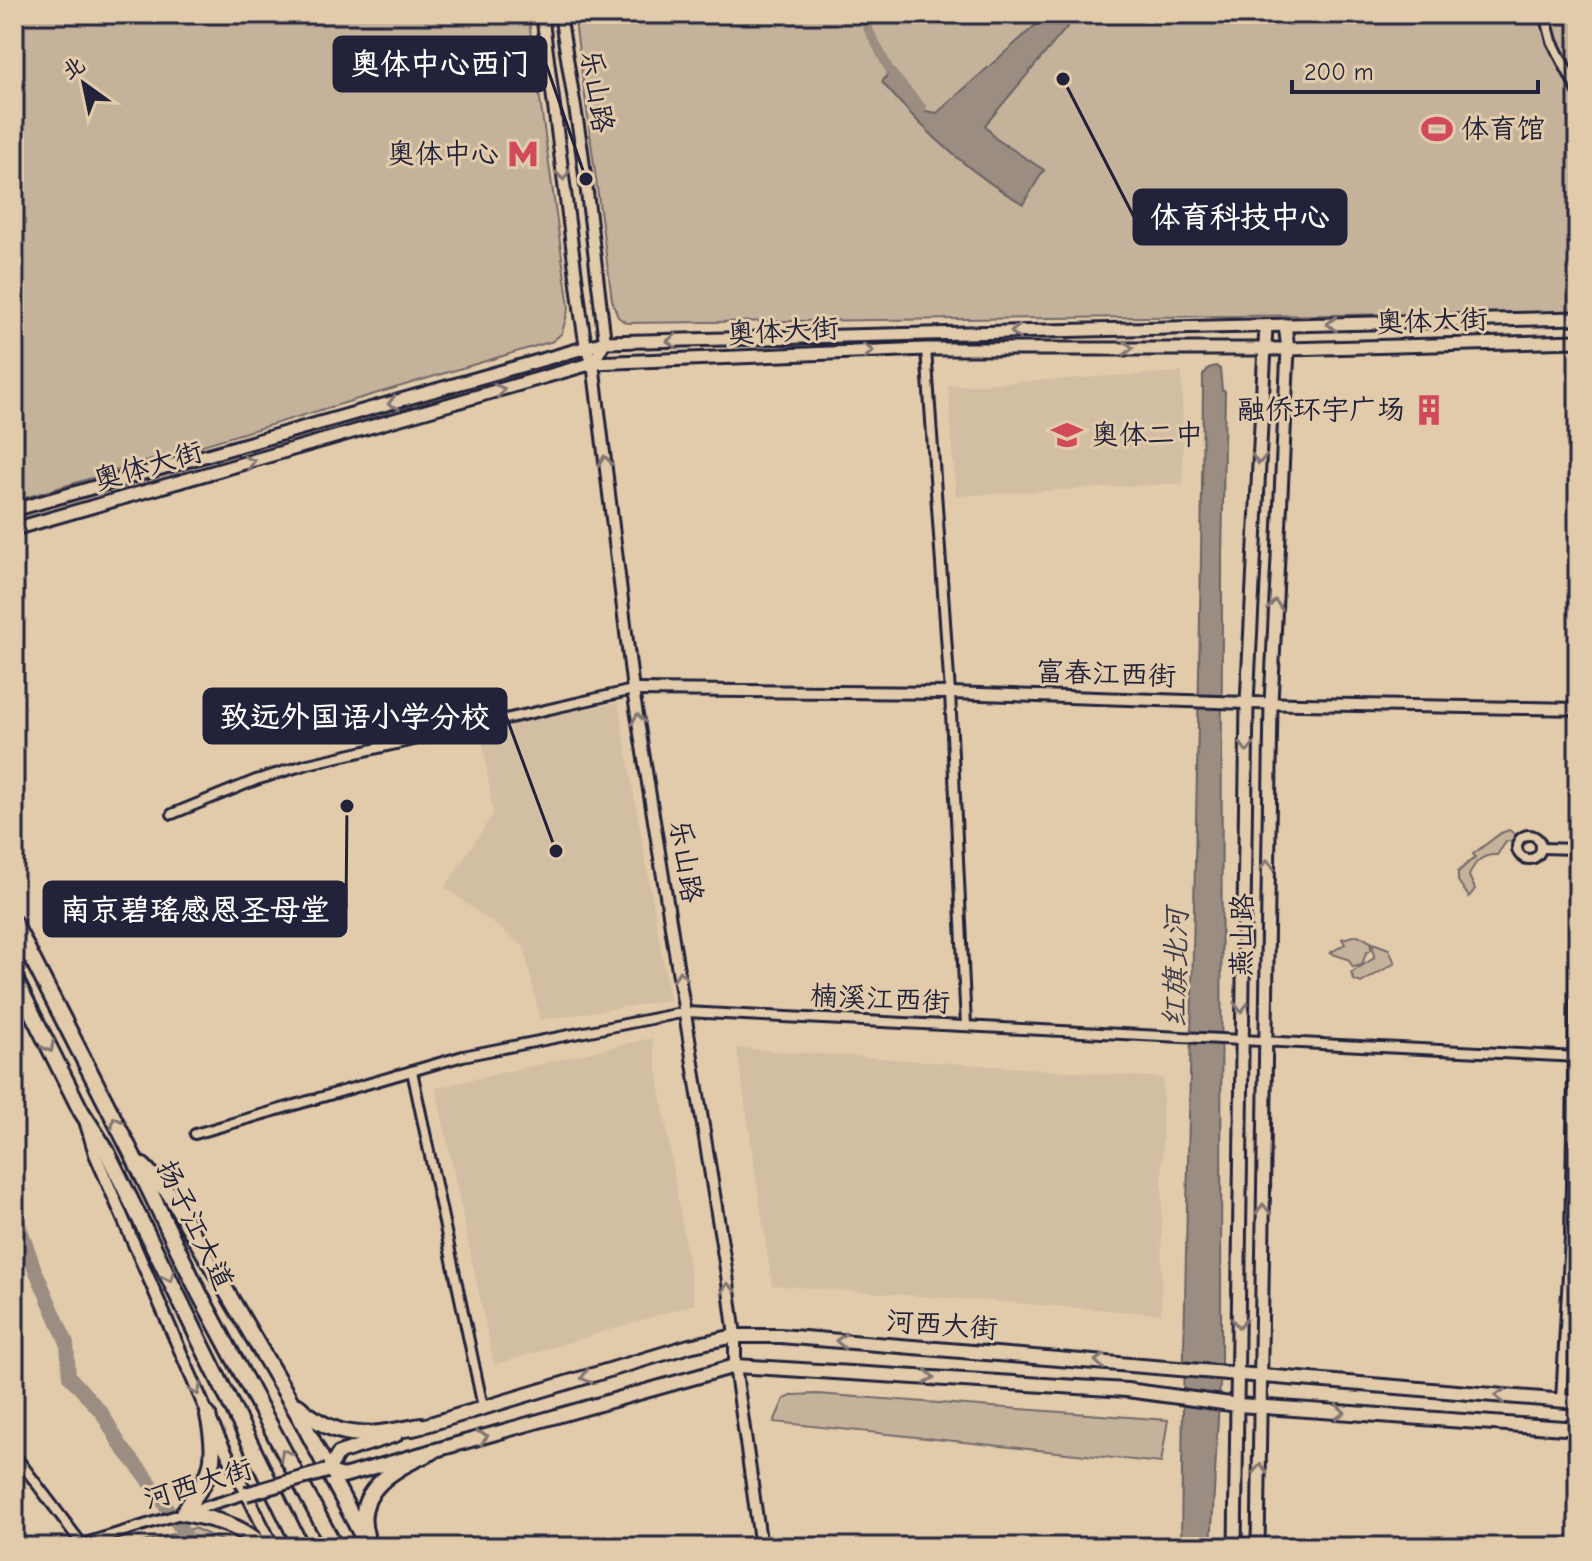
<svg xmlns="http://www.w3.org/2000/svg" width="1592" height="1561" font-family="'Comic Neue','LXGW WenKai TC',sans-serif">
<style>
.built{fill:#d2bea2}
.green{fill:#c5b29b;stroke:#746a6b;stroke-width:2}
.water{fill:#9b8d81;stroke:#6b6265;stroke-width:2}
.lines{fill:none;stroke-linecap:round;stroke-linejoin:round}
.canal{stroke:#9b8d81;stroke-width:9}
.river{stroke:#9b8d81;stroke-width:14}
.minor-casing{stroke:#22223b;stroke-width:14}
.tertiary-casing{stroke:#22223b;stroke-width:16}
.secondary-casing{stroke:#22223b;stroke-width:17}
.primary-casing{stroke:#22223b;stroke-width:18}
.trunk-casing{stroke:#22223b;stroke-width:20}
.minor{stroke:#e1cbab;stroke-width:8}
.tertiary{stroke:#e1cbab;stroke-width:10}
.secondary{stroke:#e1cbab;stroke-width:11}
.primary{stroke:#e1cbab;stroke-width:12}
.trunk{stroke:#e1cbab;stroke-width:14}
.primary-bridge-casing{stroke:#22223b;stroke-width:18;stroke-linecap:butt}
.primary-bridge{stroke:#e1cbab;stroke-width:12}
.oneway{stroke:#827673}
.labels{text-anchor:middle;dominant-baseline:central;stroke-width:6;stroke-linejoin:round;paint-order:stroke}
.street-label{font-size:28px;fill:#22223b;stroke:#e1cbab}
.poi-label{font-size:28px;fill:#22223b;stroke:#e1cbab;text-anchor:start}
.water-label{font-size:30px;font-style:italic;fill:#403d4c;stroke:#e1cbab}
.leader{fill:none;stroke:#22223b;stroke-width:3}
.callout-dot{fill:#22223b;stroke:#e1cbab;stroke-width:3}
.callout{fill:#22223b;stroke:#22223b;stroke-width:3}
.callout-label{font-size:30px;text-anchor:middle;font-weight:bold;fill:#fff}
</style>
<rect width="100%" height="100%" fill="#e1cbab"/>
<filter id="ink" filterUnits="userSpaceOnUse"><feTurbulence type="fractalNoise" baseFrequency=".0125" numOctaves="2"/><feDisplacementMap in="SourceGraphic" scale="16" xChannelSelector="R" yChannelSelector="G"/><feConvolveMatrix kernelMatrix="1 2 1 2 8 2 1 2 1" color-interpolation-filters="sRGB"/></filter>
<g filter="url(#ink)">
<g class="built">
<path d="M1182 372 1183 483 956 496 948 386Z"/>
<path d="M618 703 670 1000 540 1020 524 947 445 887 493 814 481 729Z"/>
<path d="M652 1038 695 1304 494 1365 436 1088Z"/>
<path d="M737 1048 1163 1078 1161 1314 772 1285Z"/>
</g>
<g class="green">
<path d="M14 14H528L569 307 562 333 553 341 14 501Z"/>
<path d="M574 14H1578V312L626 323 618 317 612 300Z"/>
<path d="M1509 830 1518 836 1516 840 1506 842 1497 855C1482 854 1474 862 1469 876L1475 889 1469 897 1458 881V872L1475 857 1473 854 1501 833Z"/>
<path d="M1358 935 1371 942V950L1366 953 1362 965 1353 967 1348 959 1330 953 1345 944 1342 939Z"/>
<path d="M1373 943 1389 949 1395 963 1361 983 1354 980 1351 973 1374 958Z"/>
<path d="M817 1394 1168 1420 1161 1463 774 1422 784 1399 794 1395Z"/>
<path d="M194 1528 235 1547H126Z"/>
</g>
<g class="water">
<path d="M1048 14H1078L985 125 995 138 1044 170 1023 204C969 173 922 129 882 82L889 73 926 111 937 113Z"/>
<path d="M1216 366 1220 369 1222 390 1225 391 1222 560 1221 1364 1211 1547H1181C1185 1156 1201 766 1203 375L1209 368Z"/>
</g>
<g class="lines">
<path class="canal" d="M868 14 865 23 890 71 922 108"/>
<path class="river" d="M14 1210 34 1267 67 1343 69 1376 102 1413 121 1446 147 1478 193 1547"/>
<defs>
<g id="minor">
<path d="M1545 14 1552 41 1578 92"/>
<path d="M926 349 950 693 966 1026"/>
<path d="M172 814 256 780 308 764 633 690"/>
<circle cx="1529" cy="847" r="12"/>
<path d="M1541 848 1577 849"/>
<path d="M412 1071 483 1407"/>
<path d="M195 1134 463 1056 686 1012 1578 1057"/>
<path d="M1561 1401 1570 1237 1578 822"/>
<path d="M14 1454 82 1544"/>
<path d="M72 1547 246 1494"/>
</g>
<g id="tertiary">
<path d="M542 14 581 315 586 348 593 363"/>
<path d="M560 14 582 151 605 342 593 363 633 690 727 1275 735 1336V1366L761 1547"/>
<path d="M633 690 950 693 1247 703 1578 709"/>
<path d="M86 1124 95 1154 208 1415 273 1547"/>
</g>
<g id="secondary">
<path d="M14 510 605 342 1578 318"/>
<path d="M14 529 593 363 926 349H1288L1578 341"/>
<path d="M1235 1547 1247 703 1266 326"/>
<path d="M1258 1547 1271 703 1288 349 1285 325"/>
</g>
<g id="primary">
<path d="M413 1429 689 1346 735 1336H780L1578 1402"/>
<path d="M396 1435 339 1453 327 1471 343 1476 735 1366 1127 1390 1238 1405 1578 1429"/>
</g>
<g id="trunk">
<path d="M14 923 133 1156 199 1293 335 1547"/>
<path d="M14 977 81 1111 106 1150 301 1547"/>
<path d="M143 1166 169 1193 301 1419 368 1547"/>
<path d="M298 1406C340 1444 371 1435 421 1426"/>
<path d="M208 1415C219 1465 211 1474 183 1513 214 1519 241 1525 264 1547"/>
<path d="M366 1535C352 1490 398 1466 432 1452"/>
</g>
</defs>
<use href="#minor" class="minor-casing"/>
<use href="#tertiary" class="tertiary-casing"/>
<use href="#secondary" class="secondary-casing"/>
<use href="#primary" class="primary-casing"/>
<use href="#trunk" class="trunk-casing"/>
<use href="#minor" class="minor"/>
<use href="#tertiary" class="tertiary"/>
<use href="#secondary" class="secondary"/>
<use href="#primary" class="primary"/>
<use href="#trunk" class="trunk"/>
<defs>
<path id="primary-bridge" d="M246 1494 327 1471"/>
</defs>
<use href="#primary-bridge" class="primary-bridge-casing"/>
<use href="#primary-bridge" class="primary-bridge"/>
</g>
<defs><path id="oneway-chevron" d="M-2-3.5L2.5 0L-2 3.5" fill="none" stroke-width="1.6" stroke-linecap="round" stroke-linejoin="round" transform="scale(2)"/></defs>
<g class="oneway">
<use href="#oneway-chevron" transform="translate(563 175) rotate(83)"/>
<use href="#oneway-chevron" transform="translate(1332 324) rotate(179)"/>
<use href="#oneway-chevron" transform="translate(1016 332) rotate(179)"/>
<use href="#oneway-chevron" transform="translate(672 341) rotate(179)"/>
<use href="#oneway-chevron" transform="translate(1128 348)"/>
<use href="#oneway-chevron" transform="translate(868 351) rotate(-3)"/>
<use href="#oneway-chevron" transform="translate(500 390) rotate(-16)"/>
<use href="#oneway-chevron" transform="translate(393 403) rotate(164)"/>
<use href="#oneway-chevron" transform="translate(1259 459) rotate(93)"/>
<use href="#oneway-chevron" transform="translate(605 461) rotate(-97)"/>
<use href="#oneway-chevron" transform="translate(250 462) rotate(-16)"/>
<use href="#oneway-chevron" transform="translate(1275 605) rotate(-87)"/>
<use href="#oneway-chevron" transform="translate(638 719) rotate(-99)"/>
<use href="#oneway-chevron" transform="translate(1247 747) rotate(91)"/>
<use href="#oneway-chevron" transform="translate(1267 865) rotate(-89)"/>
<use href="#oneway-chevron" transform="translate(680 976) rotate(-99)"/>
<use href="#oneway-chevron" transform="translate(1241 1007) rotate(91)"/>
<use href="#oneway-chevron" transform="translate(49 1047) rotate(63)"/>
<use href="#oneway-chevron" transform="translate(116 1122) rotate(-117)"/>
<use href="#oneway-chevron" transform="translate(1263 1209) rotate(-90)"/>
<use href="#oneway-chevron" transform="translate(169 1277) rotate(64)"/>
<use href="#oneway-chevron" transform="translate(728 1288) rotate(-98)"/>
<use href="#oneway-chevron" transform="translate(1239 1323) rotate(90)"/>
<use href="#oneway-chevron" transform="translate(841 1341) rotate(-176)"/>
<use href="#oneway-chevron" transform="translate(1100 1361) rotate(-175)"/>
<use href="#oneway-chevron" transform="translate(586 1377) rotate(164)"/>
<use href="#oneway-chevron" transform="translate(929 1377) rotate(4)"/>
<use href="#oneway-chevron" transform="translate(196 1390) rotate(66)"/>
<use href="#oneway-chevron" transform="translate(1500 1396) rotate(-175)"/>
<use href="#oneway-chevron" transform="translate(1340 1412) rotate(4)"/>
<use href="#oneway-chevron" transform="translate(483 1437) rotate(-16)"/>
<use href="#oneway-chevron" transform="translate(285 1454) rotate(-118)"/>
<use href="#oneway-chevron" transform="translate(1260 1469) rotate(-88)"/>
</g>
</g>
<defs>
<symbol id="stadium-bare" viewBox="-9 -9 18 18"><path d="M0-5a6.5 5 0 1 0 0 10a6.5 5 0 1 0 0-10ZM-3.5-1.8h7v3.6h-7Z" fill="#d1495b" stroke="#e1cbab" stroke-width="2.5" paint-order="stroke"/></symbol>
<symbol id="metro-bare" viewBox="-9 -9 18 18"><path d="M-5.5 5V-5H-3L0 0L3-5H5.5V5H3V-.5L0 4L-3-.5V5Z" fill="#d1495b" stroke="#e1cbab" stroke-width="2.5" paint-order="stroke"/></symbol>
<symbol id="building-bare" viewBox="-9 -9 18 18"><path d="M-4-6H4V6H1V3H-1V6H-4ZM-2.5-4.3h1.7v1.8h-1.7ZM.8-4.3h1.7v1.8H.8ZM-2.5-1h1.7V.8h-1.7ZM.8-1h1.7V.8H.8Z" fill="#d1495b" stroke="#e1cbab" stroke-width="2.5" paint-order="stroke"/></symbol>
<symbol id="school-bare" viewBox="-9 -9 18 18"><path d="M0-5L7-2L0 1L-7-2ZM-4 1L0 2.5L4 1V4Q0 6-4 4Z" fill="#d1495b" stroke="#e1cbab" stroke-width="2.5" paint-order="stroke"/></symbol>
</defs>
<g fill-rule="evenodd">
<use href="#stadium-bare" x="1415" y="107" width="44" height="44"/>
<use href="#metro-bare" x="501" y="132" width="44" height="44"/>
<use href="#building-bare" x="1407" y="388" width="44" height="44"/>
<use href="#school-bare" x="1045" y="413" width="44" height="44"/>
</g>
<g class="labels">
<g class="street-label">
<text transform="translate(597 91) rotate(81)">乐山路</text>
<text transform="translate(1432 321) rotate(-2)">奥体大街</text>
<text transform="translate(783 331) rotate(-3)">奥体大街</text>
<text transform="translate(148 466) rotate(-16)">奥体大街</text>
<text transform="translate(1106 674) rotate(2)">富春江西街</text>
<text transform="translate(686 861) rotate(81)">乐山路</text>
<text transform="translate(1242 935) rotate(-89)">燕山路</text>
<text transform="translate(880 999) rotate(3)">楠溪江西街</text>
<text transform="translate(195 1225) rotate(64)">扬子江大道</text>
<text transform="translate(942 1325) rotate(4)">河西大街</text>
<text transform="translate(198 1484) rotate(-17)">河西大街</text>
</g>
<g class="poi-label">
<text x="1461" y="129">体育馆</text>
<text x="499" y="154" text-anchor="end">奥体中心</text>
<text x="1405" y="410" text-anchor="end">融侨环宇广场</text>
<text x="1091" y="435">奥体二中</text>
</g>
<g class="water-label">
<text transform="translate(1176 968) rotate(-89)">红旗北河</text>
</g>
</g>
<path class="leader" d="M586 179L546 64M1063 79L1134 217M556 851L506 716M347 806L346 909"/>
<g class="callout-dot">
<circle cx="586" cy="179" r="8"/>
<circle cx="1063" cy="79" r="8"/>
<circle cx="556" cy="851" r="8"/>
<circle cx="347" cy="806" r="8"/>
</g>
<g class="callout">
<rect x="334" y="37" width="212" height="54" rx="8"/>
<rect x="1134" y="190" width="212" height="54" rx="8"/>
<rect x="204" y="689" width="302" height="54" rx="8"/>
<rect x="44" y="882" width="302" height="54" rx="8"/>
</g>
<g class="callout-label">
<text x="440" y="74">奥体中心西门</text>
<text x="1240" y="227">体育科技中心</text>
<text x="355" y="727">致远外国语小学分校</text>
<text x="195" y="920">南京碧瑶感恩圣母堂</text>
</g>
<rect width="1592" height="1561" fill="none" stroke="#e1cbab" stroke-width="48"/>
<rect x="24" y="24" width="1544" height="1513" fill="none" stroke="#22223b" stroke-width="3" filter="url(#ink)"/>
<g transform="translate(84 84) rotate(327)" stroke="#e1cbab" stroke-width="6" paint-order="stroke">
<path d="M0-6L14 30L0 20L-14 30Z" fill="#22223b"/>
<text y="-12" font-size="22" font-weight="bold" text-anchor="middle" fill="#22223b">北</text>
</g>
<path d="M1292 80v12h246v-12" fill="none" stroke="#22223b" stroke-width="4"/>
<text x="1304" y="80" font-size="24" fill="#22223b" stroke="#e1cbab" stroke-width="6" paint-order="stroke">200 m</text>
</svg>
